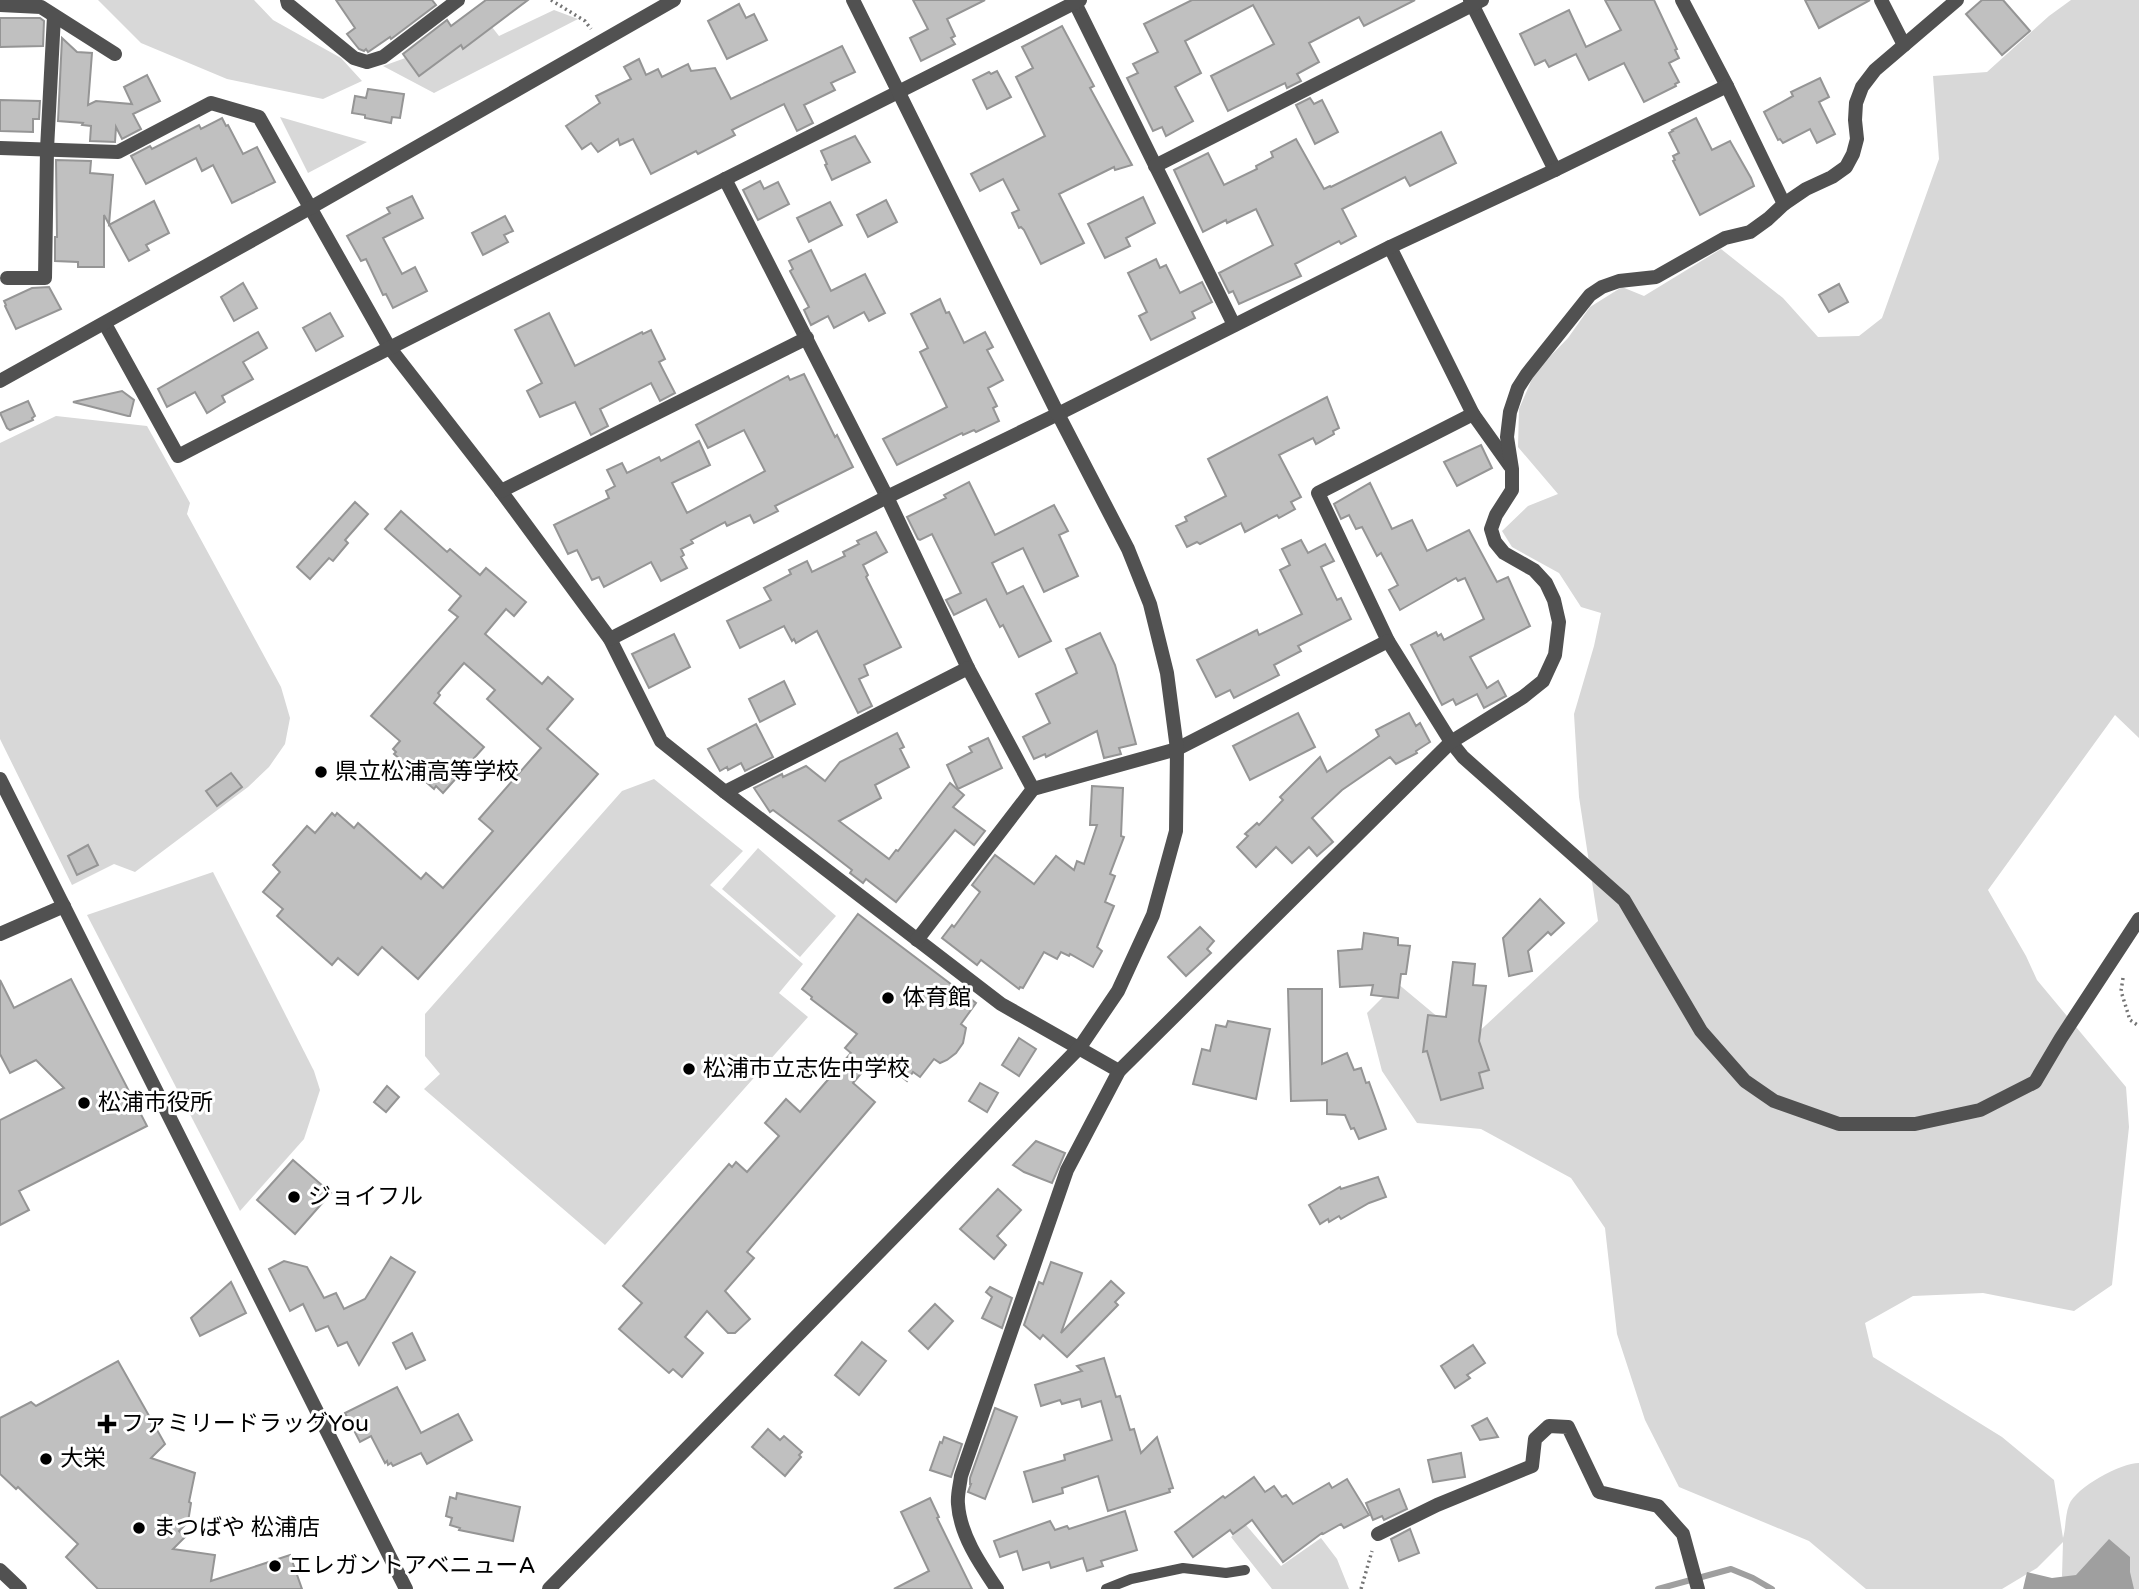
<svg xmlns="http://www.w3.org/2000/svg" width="2139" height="1589" font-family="'Varela Round','Noto Sans JP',sans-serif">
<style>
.green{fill:#d8d8d8}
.water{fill:#9f9f9f}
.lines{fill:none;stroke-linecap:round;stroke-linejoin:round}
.stream{stroke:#9f9f9f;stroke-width:6}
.building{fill:#c0c0c0;stroke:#959595;stroke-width:2}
.path{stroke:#737373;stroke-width:3.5;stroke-dasharray:2 3.5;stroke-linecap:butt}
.service{stroke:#515151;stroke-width:10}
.minor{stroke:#515151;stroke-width:14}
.tertiary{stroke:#515151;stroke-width:14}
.poi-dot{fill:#000;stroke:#fff;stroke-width:2.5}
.labels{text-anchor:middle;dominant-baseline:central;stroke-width:6;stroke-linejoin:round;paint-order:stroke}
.poi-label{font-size:23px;fill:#000;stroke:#fff;text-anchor:start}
</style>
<rect width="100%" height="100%" fill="#fff"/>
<g class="green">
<path d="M98 0H254L273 20 341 58 362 81 323 99 227 79 141 43Z"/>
<path d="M2071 0H2139V738L2115 715 1988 890 2026 956 2037 980 2126 1087 2129 1127 2112 1285 2074 1311 1983 1293 1913 1296 1865 1323 1873 1357 2002 1437 2054 1480 2063 1538C2066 1528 2065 1515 2069 1505 2076 1487 2121 1463 2139 1463V1589H2069L2062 1576 2063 1542 2037 1568 2002 1589H1866L1809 1541 1679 1487 1645 1420 1617 1334 1605 1228 1571 1178 1481 1129 1417 1123 1382 1071 1367 1013 1397 983 1439 1018 1472 1038 1598 921 1579 797 1574 714 1594 646 1601 613 1581 607 1559 573 1512 547 1502 531 1528 506 1558 494 1518 447 1519 409 1535 372 1568 338 1590 307 1622 287 1644 296 1721 249 1783 298 1818 337 1859 336 1882 318 1939 159 1933 76 1987 72 2049 16Z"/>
<path d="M554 10 578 19 434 93 383 66 492 27 499 36Z"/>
<path d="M280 117 367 142 308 173Z"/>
<path d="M56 416 147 426 190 503 187 514 281 687 290 718 285 744 269 767 248 787 135 872 114 864 72 885 0 739V443Z"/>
<path d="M654 779 743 851 710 885 803 964 779 993 808 1017 605 1245 424 1089 440 1074 425 1056V1014L622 791Z"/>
<path d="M758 848 836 916 800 957 722 889Z"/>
<path d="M213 872 314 1071 320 1090 304 1139 240 1211 87 915Z"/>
<path d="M1246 1525 1281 1566 1321 1538 1337 1559 1349 1589H1272L1231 1537Z"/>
</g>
<path class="water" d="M2109 1539 2130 1557V1572L2134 1589H2023L2027 1572 2052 1578 2076 1575Z"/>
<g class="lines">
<path class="stream" d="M1658 1589 1731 1569 1753 1578 1772 1589"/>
</g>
<g class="building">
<path d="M336 0H432L436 5 391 39 390 37 368 52 366 49 364 51 359 49 347 34 355 28Z"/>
<path d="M486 0H528L463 49 461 45 419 76 403 54 447 20 451 26Z"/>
<path d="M913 0H985L947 19 955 36 951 38 955 44 921 61 910 38 928 29Z"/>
<path d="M1192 0H1415L1364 26 1359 17 1309 43 1319 62 1297 74 1301 81 1287 88 1285 83 1228 111 1211 76 1274 44 1253 5 1185 41 1201 73 1175 87 1193 121 1166 136 1162 127 1153 131 1127 78 1138 73 1133 64 1158 52 1144 24Z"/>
<path d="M1605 0H1654L1677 49 1675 50 1679 58 1669 63 1679 82 1675 84 1676 86 1644 102 1624 63 1589 80 1576 54 1549 67 1545 60 1535 65 1520 34 1569 10 1586 47 1621 30Z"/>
<path d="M1805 0H1870L1819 28Z"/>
<path d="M1982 0H2003L2030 31 2002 55 1966 14Z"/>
<path d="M739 4 746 18 754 14 767 40 727 59 708 21Z"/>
<path d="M0 18H40L44 21 43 46 0 47Z"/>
<path d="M1062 26 1094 86 1090 88 1132 165 1115 170 1114 167 1059 194 1084 243 1041 264 1024 230 1021 227 1019 228 1012 213 1019 210 1003 179 980 191 971 174 1045 136 1016 77 1033 68 1022 47Z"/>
<path d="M62 38 77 52 92 53 88 105 96 101 132 104 124 87 147 75 160 101 133 114 141 129 122 139 116 127 115 142 90 141 91 126 82 125 83 123 58 121Z"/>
<path d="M842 46 855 72 831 83 835 90 804 105 813 123 797 131 784 104 732 130 735 135 698 154 696 151 651 174 633 139 620 145 618 139 598 152 591 143 582 149 566 126 600 103 596 96 631 79 624 67 639 59 646 75 658 69 662 77 688 64 691 71 715 68 731 99Z"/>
<path d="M997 71 1011 97 987 109 973 80 989 72 991 74Z"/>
<path d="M1820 78 1829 97 1819 102 1835 134 1817 143 1810 129 1783 143 1780 139 1778 140 1764 112 1793 96 1791 92Z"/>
<path d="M368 89 404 94 400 118 392 117 391 123 365 118V115L352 113 355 96 366 98Z"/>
<path d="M1310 98 1314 104 1322 100 1338 132 1315 144 1296 105Z"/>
<path d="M0 100 40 101 39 119H33V132L0 131Z"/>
<path d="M222 118 226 126 228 125 243 154 257 147 275 182 232 203 213 165 202 171 196 158 146 184 131 156 150 146 152 149 199 125 201 129Z"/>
<path d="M1696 118 1712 150 1730 141 1751 178 1754 186 1700 215 1673 161 1675 160 1673 156 1679 153 1669 133 1673 131 1672 130Z"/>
<path d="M1441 132 1456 163 1410 186 1405 177 1342 209 1356 236 1341 244 1339 241 1295 264 1301 276 1239 304 1233 291 1229 293 1219 273 1273 245 1256 209 1227 223 1226 220 1203 232 1174 170 1208 153 1224 185 1257 169 1256 166 1273 157 1271 152 1296 139 1324 189 1330 186 1331 187Z"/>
<path d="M855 136 870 162 832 180 825 165 827 164 821 151Z"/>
<path d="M56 160 91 161 90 173 113 175 109 225 154 201 169 233 146 245 149 250 129 261 104 215V267H78V262L55 261V237H57Z"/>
<path d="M760 181 764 189 778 182 789 204 758 220 743 190Z"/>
<path d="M412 196 423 218 383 238 402 274 415 267 427 291 393 308 386 294 383 295 366 259 361 261 347 236 390 213 387 208Z"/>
<path d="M1143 197 1155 223 1126 238 1130 246 1105 258 1088 224Z"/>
<path d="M886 200 897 222 868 237 857 215Z"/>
<path d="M830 202 842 225 809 242 797 218Z"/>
<path d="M505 216 513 231 504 235 508 242 483 255 472 233Z"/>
<path d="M811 250 831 291 865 274 885 313 869 321 864 312 834 328 828 316 811 325 804 310 809 307 790 271 793 269 789 261Z"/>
<path d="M1156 259 1160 268 1166 265 1180 293 1202 282 1212 302 1192 312 1195 318 1151 340 1139 316 1147 312 1128 273Z"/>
<path d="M243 283 257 308 234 321 221 297Z"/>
<path d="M1839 284 1848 302 1829 312 1819 295Z"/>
<path d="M49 287 61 309 16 329 5 306 6 305 4 301 32 288Z"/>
<path d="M940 299 946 313 949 312 964 343 985 332 993 347 987 350 1003 380 988 388 997 406 993 408 999 421 976 432 974 430 963 435 962 433 897 465 883 439 947 407 920 352 928 348 911 314Z"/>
<path d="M330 313 343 336 316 351 303 328Z"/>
<path d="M549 313 575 366 642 332 643 334 651 330 665 359 659 362 675 393 660 401 651 383 600 409 608 426 591 435 575 402 540 417 527 391 542 383 515 330Z"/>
<path d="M258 332 267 348 243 362 253 379 222 396 225 402 207 413 195 392 167 407 158 389Z"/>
<path d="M804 374 835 437 837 435 853 467 775 506 778 511 754 523 750 515 727 526 725 522 691 540 693 543 681 549 684 555 681 557 687 568 661 581 651 562 604 587 599 577 592 580 577 550 568 554 554 525 609 498 606 491 615 486 607 470 622 463 627 473 659 457 661 461 699 441 710 465 672 483 687 513 765 471 744 430 708 448 696 425 788 376 790 380Z"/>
<path d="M122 391 134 400 130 416H128L73 402Z"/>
<path d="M1327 397 1339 428 1333 431 1334 434 1316 444 1313 438 1279 455 1301 497 1291 502 1295 509 1279 518 1277 515 1245 532 1241 523 1200 544 1197 542 1187 547 1176 526 1187 521 1185 517 1226 496 1208 459Z"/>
<path d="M28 401 35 416 32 418 33 420 10 430 7 428 0 413Z"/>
<path d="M1481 445 1492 468 1457 486 1444 462Z"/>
<path d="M969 482 995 535 1054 505 1068 531 1059 535 1078 576 1044 592 1023 548 992 563 1007 594 1023 586 1051 641 1019 657 1003 625 1000 627 986 599 954 615 946 600 961 593 932 534 920 540 918 539 907 517 946 498 944 495Z"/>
<path d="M1370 483 1392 529 1412 520 1427 551 1469 530 1497 582 1508 577 1530 626 1470 657 1487 688 1498 681 1506 696 1484 708 1477 694 1456 705 1453 699 1442 705 1411 645 1436 632 1438 636 1441 634 1444 640 1484 619 1465 578 1458 581 1456 578 1400 610 1389 590 1398 585 1381 553 1377 556 1362 527 1356 529 1349 515 1341 519 1334 504Z"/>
<path d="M355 502 368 514 345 540 348 543 333 561 329 558 310 579 297 567Z"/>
<path d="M401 511 447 552 450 549 480 575 486 568 526 602 514 616 506 609 485 634 542 684 548 677 573 699 547 729 598 774 418 979 382 947 358 975 338 958 332 965 277 916 283 909 263 892 280 872 273 865 307 826 315 833 332 813 335 816 337 813 354 828 358 823 421 879 426 873 443 888 493 831 479 819 541 748 487 699 495 690 464 663 438 693 440 695 434 703 484 747 443 793 436 786 434 789 394 754 396 752 393 749 400 741 371 716 458 617 449 610 461 596 385 529Z"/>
<path d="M876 532 887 552 863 565 868 575 866 577 901 647 864 665 868 675 859 679 872 706 858 713 817 631 796 643 794 639 792 641 784 626 740 648 727 621 771 600 764 588 791 574 789 570 807 561 812 572 845 556 843 552 859 544 857 541Z"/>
<path d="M1301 540 1308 553 1325 544 1334 561 1321 567 1337 600 1341 598 1351 619 1298 646 1301 651 1274 665 1279 675 1234 698 1230 690 1216 697 1197 660 1257 630 1259 635 1302 614 1280 570 1290 565 1282 549Z"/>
<path d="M1100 633 1115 665 1136 744 1119 748 1121 754 1104 758 1097 731 1046 757 1045 754 1034 759 1023 737 1050 723 1036 694 1077 673 1066 649Z"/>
<path d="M674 634 690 667 649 688 632 654Z"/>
<path d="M784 681 795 704 760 722 749 699Z"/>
<path d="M1298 713 1315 747 1250 780 1233 746Z"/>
<path d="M1409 713 1416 726 1420 723 1430 742 1416 751 1417 753 1396 764 1390 757 1342 790 1312 818 1333 842 1317 856 1309 847 1292 863 1276 847 1256 867 1237 847 1248 836 1245 834 1257 823 1259 825 1283 800 1280 797 1320 757 1327 772 1379 736 1376 730Z"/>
<path d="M756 724 773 757 745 771 741 763 728 770 727 767 720 771 708 749Z"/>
<path d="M897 733 904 747 900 749 909 767 875 785 881 798 839 821 889 859 896 850 898 851 950 783 964 795 953 807 985 831 974 845 955 830 896 902 866 879 863 883 850 873 852 870 808 836 773 810 770 812 754 788 782 774 783 777 806 766 825 781 840 762Z"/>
<path d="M988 738 1002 768 958 789 947 765 972 752 969 747Z"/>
<path d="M231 773 242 787 217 806 206 791Z"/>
<path d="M1092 786 1123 788 1121 836 1124 837 1110 874 1115 876 1105 902 1114 906 1097 947 1102 951 1093 967 1070 954 1069 956 1061 952 1057 959 1044 952 1023 988 1020 987 1019 989 981 960 977 965 942 938 952 925 954 927 980 892 972 885 995 855 1034 884 1056 856 1074 870 1077 861 1084 864 1097 825H1090Z"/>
<path d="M88 845 98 865 77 875 68 856Z"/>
<path d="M1540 899 1564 923 1551 935 1548 932 1528 951 1532 971 1509 976 1503 938Z"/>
<path d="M858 914 976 1003 961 1024 966 1028 963 1043 956 1053 947 1060 940 1063 934 1059 920 1077 913 1072 907 1081 876 1056 853 1083 875 1102 747 1252 754 1258 725 1291 750 1319 735 1333H728L707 1311 685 1337 703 1353 682 1377 673 1369 669 1373 619 1329 642 1303 623 1286 729 1164 732 1167 736 1162 747 1172 779 1136 765 1123 786 1099 800 1112 851 1053 845 1048 857 1034 811 999 812 997 802 989Z"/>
<path d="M1200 927 1214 941 1207 949 1211 953 1186 976 1168 957Z"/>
<path d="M1364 933 1398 938V945L1410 946 1406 974H1401L1398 998 1371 995 1373 985 1340 987 1338 951 1362 949Z"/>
<path d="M1453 962 1475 964 1473 985 1486 986 1479 1041 1489 1070 1479 1073 1483 1088 1441 1100 1427 1051 1423 1052 1428 1015 1446 1017Z"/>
<path d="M71 979 147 1126 19 1191 29 1210 0 1225V1120L64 1088 36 1060 10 1073 0 1054V980L14 1008Z"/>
<path d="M1288 989H1322V1064L1347 1053 1354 1070 1361 1068 1366 1083 1369 1082 1386 1129 1359 1139 1354 1128 1351 1129 1345 1115 1327 1114V1100L1291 1101Z"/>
<path d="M1228 1021 1270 1029 1256 1099 1193 1084 1202 1049 1210 1051 1216 1025 1226 1027Z"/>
<path d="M1019 1038 1036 1049 1019 1076 1002 1065Z"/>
<path d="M980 1083 998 1093 987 1112 969 1101Z"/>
<path d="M387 1086 399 1097 386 1112 374 1102Z"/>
<path d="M1036 1141 1065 1153 1052 1183 1024 1172 1013 1165Z"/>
<path d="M293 1160 331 1193 295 1234 257 1200Z"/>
<path d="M1378 1177 1386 1197 1369 1203 1341 1219 1339 1216 1329 1222 1328 1219 1320 1224 1309 1205 1340 1187 1341 1189Z"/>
<path d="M998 1189 1021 1210 997 1236 1006 1245 994 1259 960 1229Z"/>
<path d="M391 1257 415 1272 359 1365 347 1342 338 1346 328 1326 316 1331 303 1304 290 1311 269 1269 284 1261 307 1267 324 1298 336 1293 344 1309 365 1299Z"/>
<path d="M1051 1262 1082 1273 1061 1333 1111 1281 1124 1293 1115 1302 1118 1305 1067 1357 1043 1335 1040 1339 1024 1325 1039 1282 1043 1284Z"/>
<path d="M231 1282 246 1313 200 1336 191 1318Z"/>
<path d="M990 1287 1012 1298 1002 1328 982 1318 992 1297 986 1292Z"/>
<path d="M935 1304 953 1321 928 1349 909 1331Z"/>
<path d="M412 1333 425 1360 406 1369 393 1343Z"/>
<path d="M862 1342 886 1361 859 1395 835 1375Z"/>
<path d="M1473 1345 1485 1363 1467 1375 1470 1378 1455 1388 1441 1366Z"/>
<path d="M1104 1358 1116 1397 1120 1396 1130 1430 1134 1429 1141 1453 1157 1437 1173 1488 1169 1489 1170 1492 1108 1511 1098 1476 1062 1488 1063 1493 1033 1502 1024 1472 1065 1460 1064 1455 1112 1440 1101 1401 1082 1407 1080 1399 1062 1404 1060 1400 1041 1406 1035 1385 1082 1371 1077 1366Z"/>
<path d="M118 1361 165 1444 151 1458 195 1473 189 1502 191 1503 188 1522 179 1531 185 1537 173 1549 215 1555 211 1581 290 1555 302 1589H98L66 1557 78 1544 18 1487 16 1489 0 1474V1418L31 1402 36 1406Z"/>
<path d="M397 1387 421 1433 458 1414 472 1440 427 1464 421 1453 393 1466 391 1463 388 1465 387 1461 385 1463 371 1436 360 1442 345 1413Z"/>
<path d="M995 1408 1017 1417 985 1499 968 1492 971 1484H970V1478Z"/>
<path d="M1487 1418 1498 1437 1480 1440 1472 1426Z"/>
<path d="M768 1429 780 1440 784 1436 802 1452 799 1455 801 1457 785 1476 752 1447Z"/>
<path d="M944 1437 962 1444 951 1477 930 1470 940 1442 942 1443Z"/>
<path d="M1461 1453 1465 1477 1433 1482 1428 1460Z"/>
<path d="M1254 1477 1265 1492 1274 1486 1282 1497 1286 1495 1293 1504 1329 1483 1332 1488 1347 1479 1369 1515 1344 1528 1341 1524 1323 1534 1322 1533 1283 1562 1252 1520 1233 1534 1230 1530 1193 1557 1175 1532 1223 1496 1225 1498Z"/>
<path d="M1399 1489 1407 1509 1384 1520 1382 1516 1373 1520 1366 1503Z"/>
<path d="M457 1493 520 1507 513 1541 459 1530 460 1528 450 1525 452 1518 446 1516 450 1497 456 1499Z"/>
<path d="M930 1498 939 1517 937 1518 972 1589H894L929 1571 901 1512Z"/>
<path d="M1125 1511 1137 1550 1101 1561 1103 1566 1087 1571 1083 1558 1051 1568 1049 1562 1023 1570 1017 1551 1000 1557 994 1541 1050 1521 1055 1530 1067 1526 1069 1529Z"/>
<path d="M1410 1529 1419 1553 1399 1561 1391 1539Z"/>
</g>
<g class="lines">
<g class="path">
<path d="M551 0 585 21 591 29"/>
<path d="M2123 978 2121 991 2130 1020 2139 1026"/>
<path d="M1361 1589 1372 1551"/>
</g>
<path class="service" d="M1106 1589 1131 1579 1183 1568 1226 1573 1245 1570"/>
<g class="minor">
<path d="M287 0 288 4 354 58 367 62 383 57 458 0"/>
<path d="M1470 0 1555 170"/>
<path d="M1682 0 1727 86 1784 204"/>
<path d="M1881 0 1904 45"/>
<path d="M1075 3 1234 325"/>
<path d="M0 5 41 7 115 54"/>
<path d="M0 148 118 152 211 103 259 117 389 347 501 491 610 639 661 741 725 792 1001 1004 1119 1071"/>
<path d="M1155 166 1482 0"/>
<path d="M725 179 887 497 968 668 1033 789"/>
<path d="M1390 247 1473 414 1510 466"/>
<path d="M7 278H45L47 149 54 16"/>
<path d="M105 324 178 456C478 301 780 153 1080 0"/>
<path d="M1473 414 1318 493 1388 641 1451 742 1463 757 1624 900 1701 1031 1745 1081 1774 1101 1839 1124H1915L1980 1110 2035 1082 2061 1038 2139 919"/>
<path d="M501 491 807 338"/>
<path d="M610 639 887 497 1058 414 1390 247 1555 170 1727 86"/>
<path d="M725 792 968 668"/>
<path d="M917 940 1033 789 1177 749 1388 641"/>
<path d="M1378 1534 1437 1505 1532 1466 1535 1439 1549 1426 1568 1427 1599 1492 1658 1506 1683 1534 1698 1589"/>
<path d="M997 1589C980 1564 960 1535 958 1504 957 1495 960 1485 961 1476L1067 1170 1119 1071 1451 742 1523 697 1543 681 1555 655 1559 622 1554 600 1546 583 1534 570 1504 553 1495 542 1491 529 1496 515 1512 490V469L1507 437 1510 412 1518 388 1527 374 1590 295 1602 287 1619 281 1656 277 1725 238 1750 232 1768 219 1784 204 1806 189 1832 177 1846 167 1853 154 1857 139 1855 120 1856 103 1862 87 1875 70 1957 0"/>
</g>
<g class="tertiary">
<path d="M0 381 310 208 674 0"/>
<path d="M0 779 406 1589"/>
<path d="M0 934 64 906"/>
<path d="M0 1570 20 1589"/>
<path d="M549 1589 1080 1047 1118 991 1153 915 1176 831 1177 749 1167 673 1150 604 1128 549 1058 414 853 0"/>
</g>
</g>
<g class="poi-dot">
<circle cx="321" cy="772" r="7"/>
<circle cx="888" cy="998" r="7"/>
<circle cx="689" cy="1069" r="7"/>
<circle cx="84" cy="1103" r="7"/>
<circle cx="294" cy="1197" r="7"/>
<path d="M103.5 1413.5h7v7h7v7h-7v7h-7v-7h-7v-7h7z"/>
<circle cx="46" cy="1459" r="7"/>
<circle cx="139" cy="1528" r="7"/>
<circle cx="275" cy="1566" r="7"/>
</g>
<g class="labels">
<g class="poi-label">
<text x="335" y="772">県立松浦高等学校</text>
<text x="902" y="998">体育館</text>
<text x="703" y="1069">松浦市立志佐中学校</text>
<text x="98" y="1103">松浦市役所</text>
<text x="308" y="1197">ジョイフル</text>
<text x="121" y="1424">ファミリードラッグYou</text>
<text x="60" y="1459">大栄</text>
<text x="153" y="1528">まつばや 松浦店</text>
<text x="289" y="1566">エレガントアベニューA</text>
</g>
</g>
</svg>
